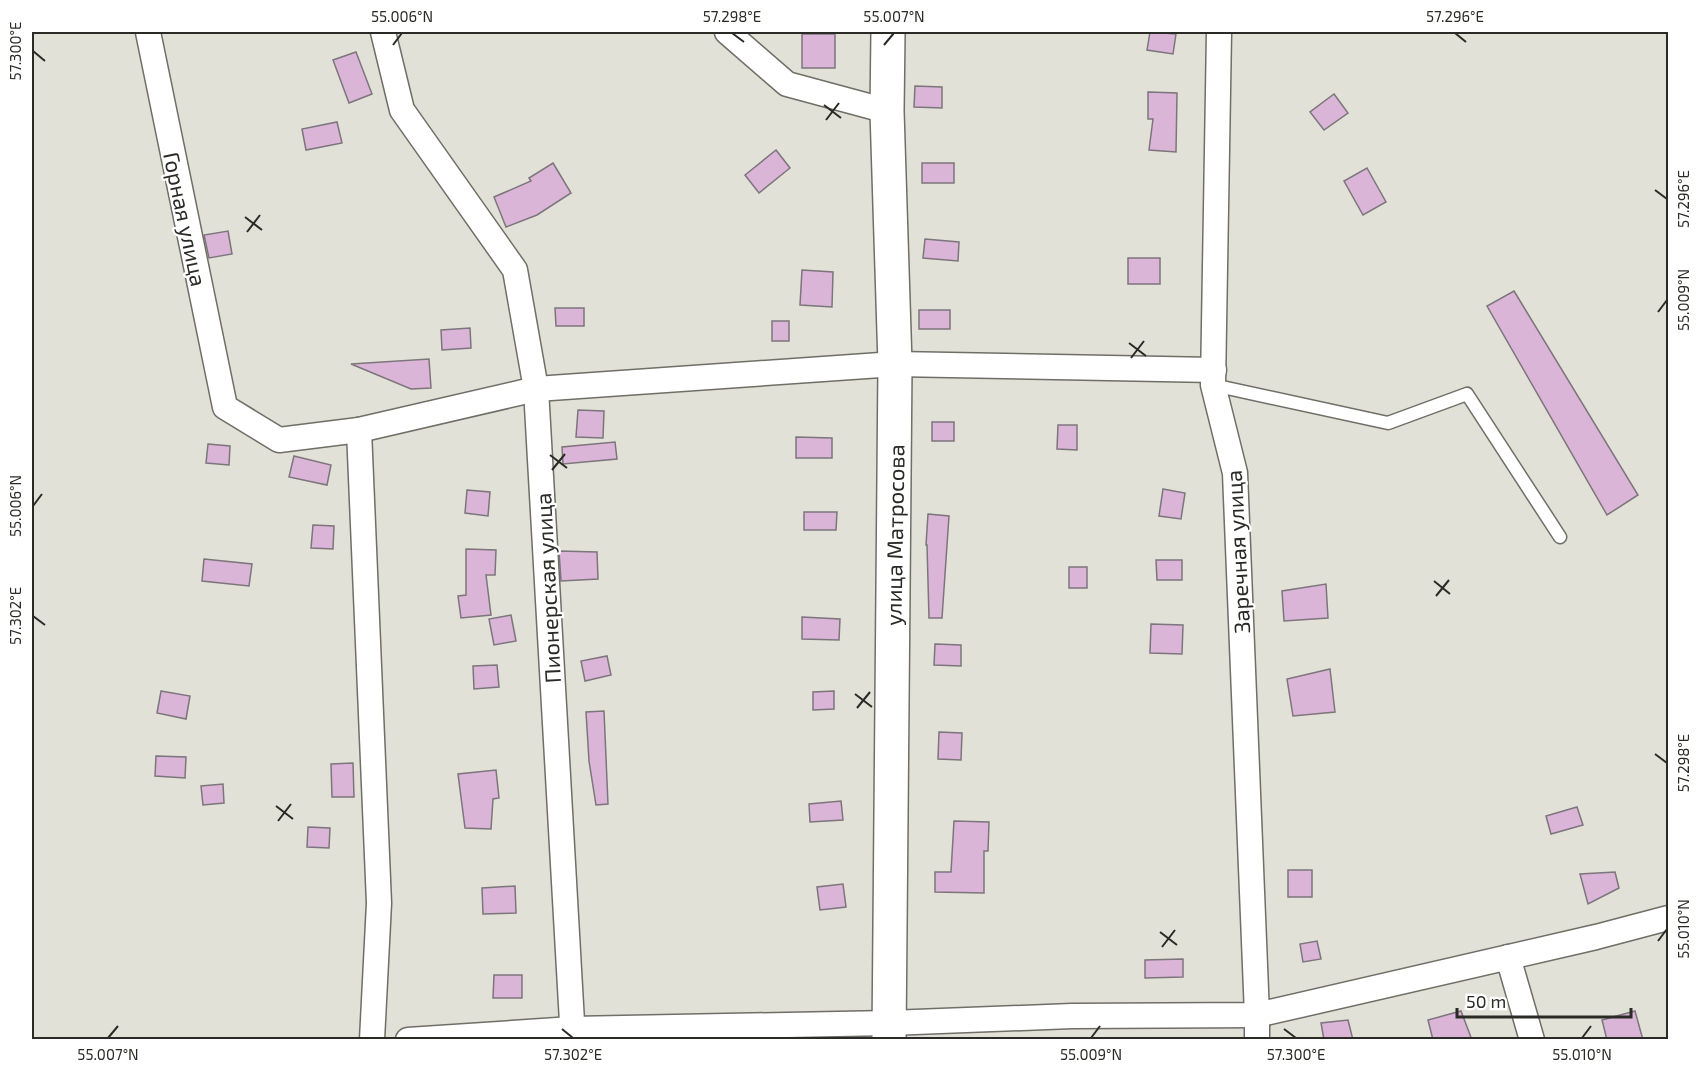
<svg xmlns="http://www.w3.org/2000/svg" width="1700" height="1071" font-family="'Exo 2',sans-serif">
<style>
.building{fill:#dbb5d7;stroke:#7c757b;stroke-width:1.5}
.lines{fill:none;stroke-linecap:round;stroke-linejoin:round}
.lane-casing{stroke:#6f6e67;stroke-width:15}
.street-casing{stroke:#6f6e67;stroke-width:27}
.secondary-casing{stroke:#6f6e67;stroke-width:36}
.lane{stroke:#fff;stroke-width:12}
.street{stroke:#fff;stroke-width:24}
.secondary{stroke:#fff;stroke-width:33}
.ticks{fill:none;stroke:#2a2a26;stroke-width:2}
.labels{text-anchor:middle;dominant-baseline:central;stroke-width:4.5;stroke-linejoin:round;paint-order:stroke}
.street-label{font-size:22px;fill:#2a2a26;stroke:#fff}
.neatline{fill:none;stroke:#2a2a26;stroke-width:2}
.ticks-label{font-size:15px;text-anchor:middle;fill:#2a2a26}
</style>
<rect width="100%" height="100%" fill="#e2e1d8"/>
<g class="building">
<path d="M1150 32 1176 34 1173 54 1147 50Z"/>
<rect x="802" y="34" width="33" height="34"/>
<path d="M356 52 372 94 349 103 333 60Z"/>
<path d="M915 86 942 87V108L914 107Z"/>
<path d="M1148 92 1177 93 1176 152 1149 150 1153 119H1148Z"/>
<path d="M1334 94 1348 113 1324 130 1310 112Z"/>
<path d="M337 122 342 143 306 150 302 129Z"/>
<path d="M776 150 790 168 759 193 745 175Z"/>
<path d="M553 163 571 193 537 215 506 227 494 197 531 181 529 178Z"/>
<rect x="922" y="163" width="32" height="20"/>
<path d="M1367 168 1386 202 1363 215 1344 181Z"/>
<path d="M228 231 232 254 209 258 204 235Z"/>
<path d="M925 239 959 242 958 261 923 258Z"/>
<rect x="1128" y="258" width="32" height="26"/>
<path d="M802 270 833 272 832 307 800 305Z"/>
<path d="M1514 291 1638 495 1607 515 1487 306Z"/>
<path d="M555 308H584V326H556Z"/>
<rect x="919" y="310" width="31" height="19"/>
<rect x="772" y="321" width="17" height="20"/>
<path d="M470 328 471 348 442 350 441 330Z"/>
<path d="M429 359 431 388 411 389 351 364Z"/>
<path d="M578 410 604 411 603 438 576 437Z"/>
<rect x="932" y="422" width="22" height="19"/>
<path d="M1058 425H1077V450L1057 449Z"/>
<path d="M796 437 832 438V458H796Z"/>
<path d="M615 442 617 459 563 464 562 447Z"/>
<path d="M208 444 230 446 229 465 206 463Z"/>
<path d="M294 456 331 465 327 485 289 477Z"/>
<path d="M1163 489 1185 493 1181 519 1159 516Z"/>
<path d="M467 490 490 492 488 516 465 513Z"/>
<path d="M804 512H837L836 530H804Z"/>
<path d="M928 514 949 516 942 618H929L927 545H926Z"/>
<path d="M313 525 334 526 333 549 311 548Z"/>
<path d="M466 549 496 550 495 575H486L491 615 461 618 458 596 466 595Z"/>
<path d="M559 551 597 552 598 579 561 581Z"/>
<path d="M204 559 252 564 249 586 202 581Z"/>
<path d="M1156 560H1182V580H1157Z"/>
<rect x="1069" y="567" width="18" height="21"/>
<path d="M1326 584 1328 618 1284 621 1282 591Z"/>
<path d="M511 615 516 641 494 645 489 619Z"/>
<path d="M802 617 840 619 839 640 802 639Z"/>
<path d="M1151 624 1183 625 1182 654 1150 653Z"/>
<path d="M935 644 961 645V666L934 665Z"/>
<path d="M607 656 611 675 585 681 581 661Z"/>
<path d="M497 665 499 687 474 689 473 666Z"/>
<path d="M1330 669 1335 712 1293 716 1287 679Z"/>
<path d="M161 691 190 696 186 719 157 713Z"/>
<path d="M834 691V709L813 710V692Z"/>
<path d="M604 711 608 804 596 805 589 761 586 712Z"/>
<path d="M939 732 962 733 961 760 938 759Z"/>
<path d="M156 756 186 757 185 778 155 776Z"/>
<path d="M353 763 354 797H332L331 764Z"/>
<path d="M496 770 499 798 493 799 491 829 465 828 458 774Z"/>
<path d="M223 784 224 803 203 805 201 786Z"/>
<path d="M841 801 843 820 810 822 809 804Z"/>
<path d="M1577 807 1583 825 1551 834 1546 816Z"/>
<path d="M954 821 989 822 988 851H984V893L935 892V872H951Z"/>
<path d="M308 827 330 828 329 848 307 847Z"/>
<rect x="1288" y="870" width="24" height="27"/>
<path d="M1615 872 1619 888 1588 904 1580 874Z"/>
<path d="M843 884 846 907 820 910 817 887Z"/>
<path d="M515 886 516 913 483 914 482 888Z"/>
<path d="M1317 941 1321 959 1303 962 1300 944Z"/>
<path d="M1183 959V977L1145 978V960Z"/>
<path d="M494 975H522V998H493Z"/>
<path d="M1461 1011 1472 1040H1433L1428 1020Z"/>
<path d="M1635 1011 1643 1040H1607L1602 1020Z"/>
<path d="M1348 1020 1353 1040H1324L1321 1023Z"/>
</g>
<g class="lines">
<defs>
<path id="lane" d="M1213 385 1388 423 1467 394 1560 537"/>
<g id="street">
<path d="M148 32 225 407 279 440 359 430"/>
<path d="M383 32 402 110 515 270 536 389 573 1040"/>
<path d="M727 32 787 84 887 111"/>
<path d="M1219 32 1213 385 1235 473 1257 1015V1040"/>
<path d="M1508 957 1532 1040"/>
<path d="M372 1040 379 903 359 430 536 389 895 364 1214 370"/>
<path d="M408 1040 572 1029 889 1023 1072 1016 1257 1015 1596 937 1668 918"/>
</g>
<path id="secondary" d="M888 32 887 111 895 364 889 1040"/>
</defs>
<use href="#lane" class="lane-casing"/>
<use href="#street" class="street-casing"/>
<use href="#secondary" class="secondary-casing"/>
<use href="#lane" class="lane"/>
<use href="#street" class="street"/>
<use href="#secondary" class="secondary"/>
</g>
<path class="ticks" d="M732 33 744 42M1455 33 1466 42M393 45 402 33M884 45 894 33M33 51 45 61M824 105 841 118M826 120 839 103M1655 190 1667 199M245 217 262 230M247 232 260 215M1658 312 1667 300M1129 343 1146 356M1131 358 1144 341M550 455 567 468M552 470 565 454M33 506 42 494M1434 581 1450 594M1436 596 1449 580M33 616 45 625M855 694 872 707M857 708 870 692M1655 754 1667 763M276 806 293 819M278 821 291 804M1160 932 1177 945M1658 941 1667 929M1162 947 1175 930M562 1029 573 1038M1284 1029 1296 1038M108 1038 118 1026M1091 1038 1100 1026M1582 1038 1591 1026"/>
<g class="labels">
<g class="street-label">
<text transform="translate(186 219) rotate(78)">Горная улица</text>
<text transform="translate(894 535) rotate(-89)">улица Матросова</text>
<text transform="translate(1237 552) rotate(-93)">Заречная улица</text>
<text transform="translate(547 588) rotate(-93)">Пионерская улица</text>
</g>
</g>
<rect width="1700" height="1071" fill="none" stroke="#ffffff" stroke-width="66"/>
<path d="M1457 1008v9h174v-9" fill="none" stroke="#2a2a26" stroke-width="3"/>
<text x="1466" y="1008" font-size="18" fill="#2a2a26" stroke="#ffffff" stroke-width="4.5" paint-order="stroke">50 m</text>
<rect x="33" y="33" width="1634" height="1005" class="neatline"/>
<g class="ticks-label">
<text x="402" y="22">55.006°N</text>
<text x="732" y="22">57.298°E</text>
<text x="894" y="22">55.007°N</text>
<text x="1455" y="22">57.296°E</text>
<text transform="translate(16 51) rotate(-90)" y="5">57.300°E</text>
<text transform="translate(1684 199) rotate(-90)" y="5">57.296°E</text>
<text transform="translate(1684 300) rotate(-90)" y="5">55.009°N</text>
<text transform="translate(16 506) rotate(-90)" y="5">55.006°N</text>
<text transform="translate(16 616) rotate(-90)" y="5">57.302°E</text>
<text transform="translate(1684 763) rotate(-90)" y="5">57.298°E</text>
<text transform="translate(1684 929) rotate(-90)" y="5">55.010°N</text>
<text x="108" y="1060">55.007°N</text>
<text x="573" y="1060">57.302°E</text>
<text x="1091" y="1060">55.009°N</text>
<text x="1296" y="1060">57.300°E</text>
<text x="1582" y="1060">55.010°N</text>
</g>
</svg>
